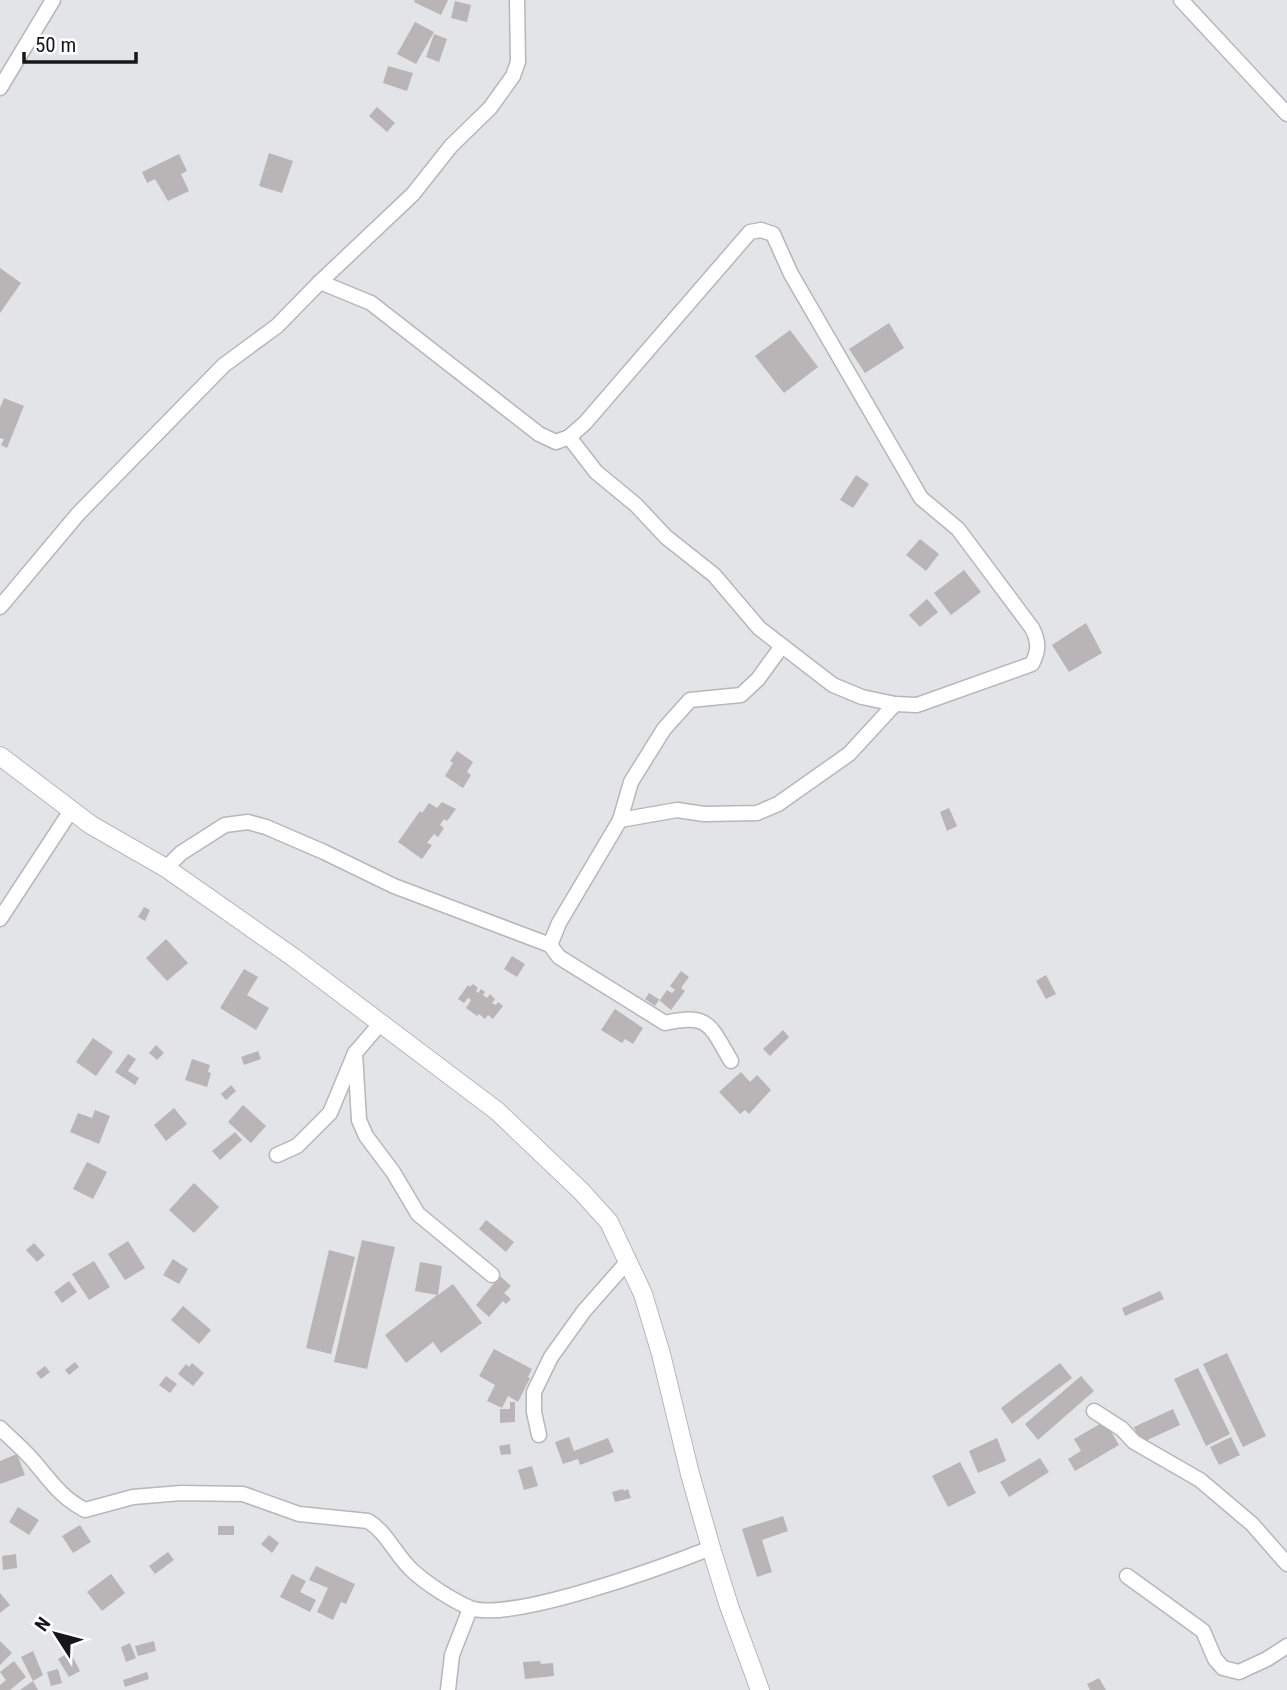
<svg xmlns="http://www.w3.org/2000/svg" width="1287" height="1690" font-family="'Roboto Condensed',sans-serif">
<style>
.building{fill:#b9b4b6}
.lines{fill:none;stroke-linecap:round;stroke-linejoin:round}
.minor-casing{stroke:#b7b7bb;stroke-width:17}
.tertiary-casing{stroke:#b7b7bb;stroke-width:20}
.minor{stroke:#fff;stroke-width:14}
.tertiary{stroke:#fff;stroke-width:18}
</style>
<rect width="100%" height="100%" fill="#e3e4e8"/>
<g class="building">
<path d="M415 0H448L441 15 414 2Z"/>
<path d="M455 1 471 5 467 22 451 18Z"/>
<path d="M415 22 434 32 416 64 397 54Z"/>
<path d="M434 34 447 39 439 62 426 57Z"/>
<path d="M388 66 413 73 407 91 383 83Z"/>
<path d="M377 107 395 123 387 132 369 116Z"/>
<path d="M269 153 293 161 282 193 259 186Z"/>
<path d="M179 154 187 171 181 174 189 191 168 201 155 179 147 183 142 172Z"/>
<path d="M0 268 21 283 0 313Z"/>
<path d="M889 323 904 348 865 373 849 349Z"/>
<path d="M790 330 818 367 784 393 755 356Z"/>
<path d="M4 398 24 406 7 448 1 445 4 439 0 438V408Z"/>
<path d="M856 475 869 484 853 508 840 500Z"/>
<path d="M920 539 939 554 926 571 906 555Z"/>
<path d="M964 570 981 592 951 615 934 593Z"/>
<path d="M927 599 938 612 920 627 909 615Z"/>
<path d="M1086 623 1102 653 1069 672 1052 645Z"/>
<path d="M457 751 473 762 467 772 471 775 463 788 445 776 453 763 450 761Z"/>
<path d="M442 802 456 809 447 821 444 819 440 825 444 828 438 837 434 834 427 843 432 845 422 859 398 842 420 811 422 813 429 803 437 808Z"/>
<path d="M949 808 957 826 947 831 940 812Z"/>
<path d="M144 907 150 910 145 921 138 917Z"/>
<path d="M166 939 188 963 167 981 146 958Z"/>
<path d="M512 956 525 964 517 977 504 969Z"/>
<path d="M244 969 258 977 247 995 269 1008 256 1030 220 1008Z"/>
<path d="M681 971 689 977 681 988 685 991 671 1010 659 1000 655 1006 645 999 649 993 660 1000 667 990 672 993 675 990 670 986Z"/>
<path d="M1046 975 1056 994 1046 999 1036 981Z"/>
<path d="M473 984 478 988 476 991 478 993 481 989 485 992 483 995 487 998 490 994 495 999 492 1003 496 1005 498 1002 503 1006 493 1019 488 1015 485 1019 479 1014 477 1016 466 1008 471 1000 468 998 464 1003 458 999 468 985 470 987Z"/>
<path d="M615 1009 643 1028 633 1044 625 1039 622 1043 601 1030Z"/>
<path d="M783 1030 789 1037 770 1056 763 1049Z"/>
<path d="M93 1038 113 1052 96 1076 76 1062Z"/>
<path d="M156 1045 164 1053 157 1060 149 1053Z"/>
<path d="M258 1051 261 1059 244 1065 241 1057Z"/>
<path d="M128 1054 136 1059 128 1071 139 1078 135 1085 115 1072Z"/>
<path d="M192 1059 210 1065 208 1072 211 1073 207 1087 185 1080Z"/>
<path d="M741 1072 750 1082 757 1075 771 1090 749 1114 745 1110 740 1114 719 1092Z"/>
<path d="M231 1085 236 1091 226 1100 221 1094Z"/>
<path d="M243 1105 266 1126 251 1143 228 1122Z"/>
<path d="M174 1108 187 1124 166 1141 154 1125Z"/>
<path d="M95 1110 110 1116 99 1144 70 1132 78 1113 92 1118Z"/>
<path d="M235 1132 242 1140 220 1160 212 1151Z"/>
<path d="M87 1162 107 1172 93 1199 73 1189Z"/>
<path d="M194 1183 219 1207 194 1233 169 1210Z"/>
<path d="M486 1220 514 1242 506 1252 479 1229Z"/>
<path d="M362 1240 395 1247 367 1369 334 1362Z"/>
<path d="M128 1241 145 1268 125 1280 108 1254Z"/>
<path d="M34 1243 45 1255 37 1262 26 1250Z"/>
<path d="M329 1250 355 1257 331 1354 306 1348Z"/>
<path d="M173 1259 188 1269 179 1284 163 1275Z"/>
<path d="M94 1261 110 1287 89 1300 72 1274Z"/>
<path d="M420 1262 442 1266 438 1295 453 1284 482 1323 441 1353 433 1342 406 1363 385 1335 437 1295 415 1291Z"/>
<path d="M500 1276 511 1286 504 1293 511 1299 506 1304 503 1301 489 1317 476 1305Z"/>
<path d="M69 1281 77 1292 62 1303 54 1292Z"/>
<path d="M1160 1291 1164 1299 1125 1316 1122 1308Z"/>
<path d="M183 1306 211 1330 199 1344 171 1320Z"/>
<path d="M494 1349 532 1369 528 1377 530 1378 518 1402 508 1396 502 1408 487 1401 495 1385 479 1376Z"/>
<path d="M1227 1353 1266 1436 1243 1447 1203 1364Z"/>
<path d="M75 1362 79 1367 69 1375 65 1370Z"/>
<path d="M192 1363 204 1373 193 1386 178 1374 186 1364 189 1367Z"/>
<path d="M1060 1363 1072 1378 1012 1424 1001 1408Z"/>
<path d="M45 1366 50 1372 41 1379 36 1373Z"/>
<path d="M1198 1368 1230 1434 1206 1446 1174 1379Z"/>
<path d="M166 1376 177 1384 170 1393 159 1385Z"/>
<path d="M1081 1376 1094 1391 1038 1440 1025 1424Z"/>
<path d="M510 1402H515V1422L500 1423V1409H510Z"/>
<path d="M1173 1409 1180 1425 1141 1443 1134 1427Z"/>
<path d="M1105 1421 1119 1445 1075 1471 1068 1459 1081 1451 1074 1439Z"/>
<path d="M569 1437 574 1451 608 1438 614 1452 580 1465 578 1459 563 1464 555 1442Z"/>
<path d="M1231 1437 1240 1455 1219 1465 1210 1447Z"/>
<path d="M997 1438 1006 1461 978 1473 969 1451Z"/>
<path d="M510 1444 511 1454 501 1455 499 1446Z"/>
<path d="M17 1454 25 1475 0 1484V1461Z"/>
<path d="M1040 1458 1049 1472 1009 1497 1000 1482Z"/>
<path d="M960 1462 976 1493 948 1507 932 1476Z"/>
<path d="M532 1466 538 1486 524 1490 518 1470Z"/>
<path d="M623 1489 624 1491 628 1489 631 1498 615 1502 612 1492Z"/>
<path d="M18 1507 39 1520 29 1535 9 1522Z"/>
<path d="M783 1516 788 1531 762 1540 772 1572 757 1577 742 1529Z"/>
<path d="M80 1525 91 1542 73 1553 62 1536Z"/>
<rect x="218" y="1526" width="16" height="9"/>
<path d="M269 1535 279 1543 272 1553 261 1544Z"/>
<path d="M168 1552 174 1560 155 1574 149 1566Z"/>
<path d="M16 1554 17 1568 3 1570 2 1556Z"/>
<path d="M316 1566 355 1584 346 1604 341 1602 333 1620 317 1612 328 1588 309 1580Z"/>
<path d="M111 1574 125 1593 102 1611 87 1592Z"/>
<path d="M292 1574 306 1581 300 1592 316 1600 310 1612 280 1597Z"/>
<path d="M0 1593 10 1605 0 1613Z"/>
<path d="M0 1641 12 1653 0 1665Z"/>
<path d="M154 1641 156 1651 138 1656 135 1646Z"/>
<path d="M130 1643 136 1658 126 1662 121 1647Z"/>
<path d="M33 1651 43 1675 33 1681 21 1657Z"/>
<path d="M70 1652 80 1671 69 1677 58 1659Z"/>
<path d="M14 1661 26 1677 10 1690H0V1685L6 1680 0 1672Z"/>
<path d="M540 1661 541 1664 553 1663 554 1676 525 1679 523 1662Z"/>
<path d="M58 1669 62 1683 51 1686 47 1672Z"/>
<path d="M147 1672 149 1679 125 1687 123 1680Z"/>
<path d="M1099 1678 1106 1690H1090L1087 1684Z"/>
<path d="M33 1681 38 1690H20Z"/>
</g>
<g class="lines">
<defs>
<g id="minor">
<path d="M1181 0 1287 114"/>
<path d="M0 88 53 0"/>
<path d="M320 282 413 194 451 146 490 108 513 76 518 62 517 0"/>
<path d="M0 607 78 514 224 365 277 326 320 282 371 303 539 434 556 442 569 437 585 423 750 232 761 230 773 234 791 274 921 498 958 529 1032 628C1039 642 1039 650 1032 664L917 705 895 704 862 697 833 685 759 628 714 575 666 537 636 505 596 472 569 437"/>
<path d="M620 820 631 782 664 729 690 700 741 695 758 679 782 646"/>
<path d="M166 868 181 853 225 825 248 822 266 827 324 852 394 886 550 945"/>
<path d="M0 919 72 809"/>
<path d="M355 1053 359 1120 366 1136 393 1172 418 1214 492 1275"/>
<path d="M731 1061C710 1025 709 1013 665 1023L559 957 550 945 559 923 620 820 677 810 704 814 757 813 778 804 849 754 895 704"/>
<path d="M277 1155 297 1146 330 1113 355 1053 380 1024"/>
<path d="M1094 1411 1122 1429 1134 1442 1200 1480 1252 1524 1287 1564"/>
<path d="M0 1428C12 1440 26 1451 36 1464 52 1483 62 1498 85 1510L133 1497 181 1493 243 1494 299 1514 368 1521C388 1533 396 1557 414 1572 427 1584 452 1600 468 1607 506 1625 668 1565 711 1548"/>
<path d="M539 1435 534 1412V1392L551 1357 584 1311 628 1261"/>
<path d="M1127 1576 1203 1631 1215 1659 1223 1668 1239 1672 1267 1659 1287 1646"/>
<path d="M448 1690 452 1655 470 1609"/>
</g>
<path id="tertiary" d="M0 756 91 825 166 868 293 957 436 1065 497 1111 581 1191 609 1222 643 1294 661 1354 690 1474 711 1548 729 1606 760 1690"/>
</defs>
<use href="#minor" class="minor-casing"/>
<use href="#tertiary" class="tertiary-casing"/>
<use href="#minor" class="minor"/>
<use href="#tertiary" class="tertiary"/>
</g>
<g transform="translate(56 1634) rotate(306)" stroke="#ffffff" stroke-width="5" paint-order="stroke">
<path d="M0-5L12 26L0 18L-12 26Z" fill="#171719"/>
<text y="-10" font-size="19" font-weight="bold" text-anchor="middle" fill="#171719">N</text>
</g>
<path d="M24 52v10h112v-10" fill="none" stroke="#171719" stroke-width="3.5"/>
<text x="35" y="52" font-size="21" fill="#171719" stroke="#ffffff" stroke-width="5" paint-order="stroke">50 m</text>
</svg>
